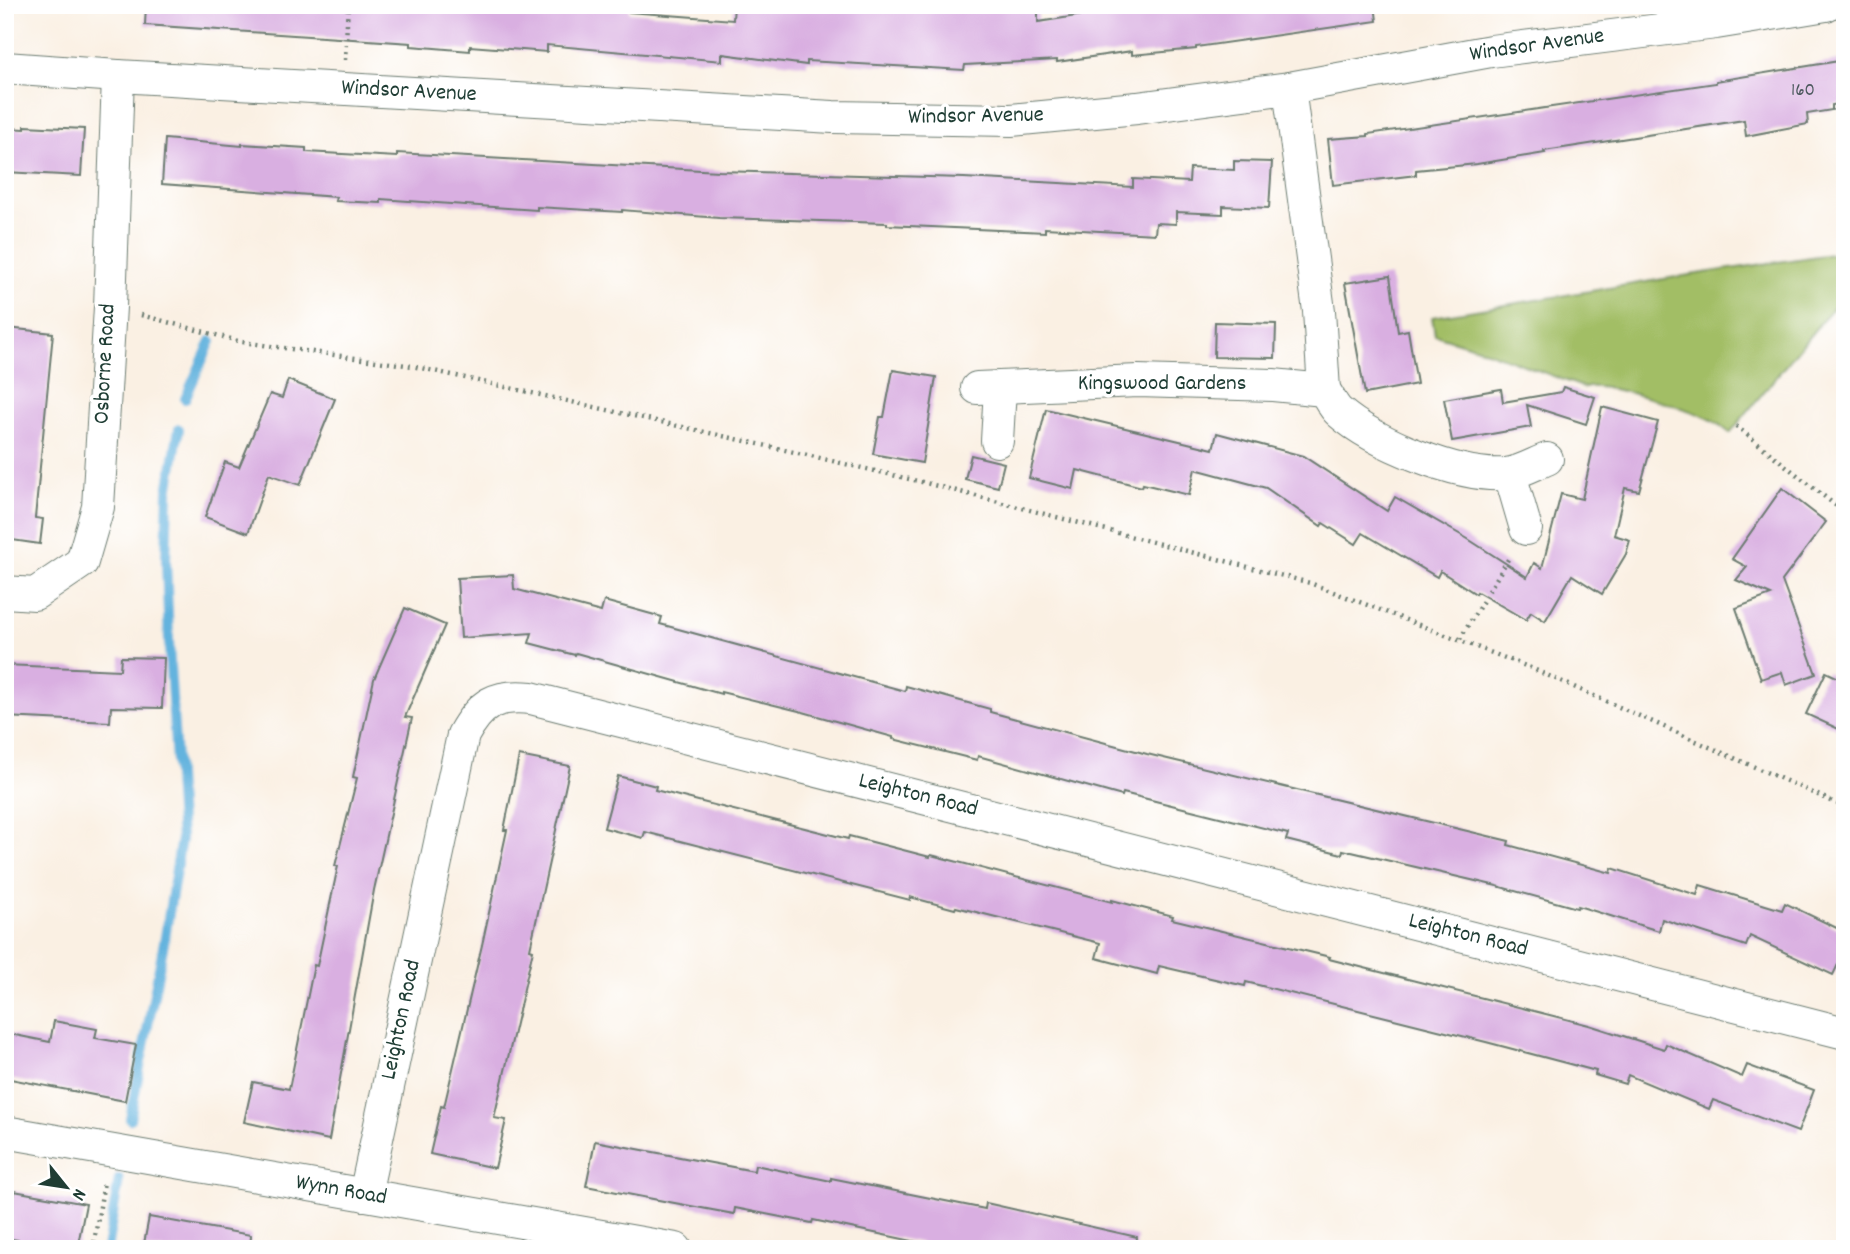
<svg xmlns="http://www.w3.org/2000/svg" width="1850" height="1254" font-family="Dekko,sans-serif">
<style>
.green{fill:#a2be65;stroke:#607e4c;stroke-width:2}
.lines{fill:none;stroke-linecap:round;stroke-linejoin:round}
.stream{stroke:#63b3de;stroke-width:10}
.building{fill:#d9afe1}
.minor-casing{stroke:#6c7c71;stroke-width:34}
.path{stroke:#6c7c71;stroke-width:4.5;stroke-dasharray:2 5;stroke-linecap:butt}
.minor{stroke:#fff;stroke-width:32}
.labels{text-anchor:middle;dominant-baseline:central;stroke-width:7;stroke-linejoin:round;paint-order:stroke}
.number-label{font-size:19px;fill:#4e5a5f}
.street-label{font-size:23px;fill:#1f3d34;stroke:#fff}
</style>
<rect width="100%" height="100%" fill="#fff"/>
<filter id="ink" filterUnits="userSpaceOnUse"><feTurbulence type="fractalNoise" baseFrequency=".0143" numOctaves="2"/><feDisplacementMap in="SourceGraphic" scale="14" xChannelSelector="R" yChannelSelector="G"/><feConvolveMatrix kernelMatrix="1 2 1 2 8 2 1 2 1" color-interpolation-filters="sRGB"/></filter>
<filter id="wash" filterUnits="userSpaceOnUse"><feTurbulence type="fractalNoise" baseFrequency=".00686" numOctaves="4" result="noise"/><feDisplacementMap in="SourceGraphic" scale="28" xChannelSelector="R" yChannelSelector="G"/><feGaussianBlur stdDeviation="1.57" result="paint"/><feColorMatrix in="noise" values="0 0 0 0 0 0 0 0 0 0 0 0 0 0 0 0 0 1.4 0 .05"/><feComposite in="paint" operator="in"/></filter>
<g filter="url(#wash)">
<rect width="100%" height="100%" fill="#faf0e3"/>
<path class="green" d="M1845 252V293L1730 433C1724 429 1718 423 1712 420 1692 410 1603 381 1585 388L1481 349 1435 335 1432 317 1670 278Z"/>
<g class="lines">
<g class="stream">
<path d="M185 399 211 341"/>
<path d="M130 1119 165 937 181 839 170 666 166 561 168 492 179 429"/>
<path d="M107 1249 119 1179"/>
</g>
</g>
<g id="blocks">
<g class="building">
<path d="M146 5H492L566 11V5H629V12L733 20 734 5H792L824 9V5H1038V22L1108 11 1109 13 1200 5H1375L1377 21 1196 47V49L1132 55V51L1057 62V60L965 65 964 70 807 61V65L722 54V61L547 45V52L470 46V51L411 46V43L145 25Z"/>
<path d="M1845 60V103L1832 105V110L1807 114 1808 124 1746 136 1744 120 1544 151 1545 153 1477 164 1416 170V175L1333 185 1328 139 1368 136V134L1716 83V81Z"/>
<path d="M25 126 84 129 81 176 5 172V128L25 129Z"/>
<path d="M165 139 242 146V144L306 148V152L397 157V153L719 171 964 178 1133 187V179L1189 182 1190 168 1234 170V161L1272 162 1269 208 1223 206V214L1176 212V224L1156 223 1155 234 1045 228V232L887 225V223L719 218 622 210V212L537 207V210L381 199V203L335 201 336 197 162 184Z"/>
<path d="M1390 276 1398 332 1408 330 1417 384 1365 394 1345 283Z"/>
<path d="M1215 322 1276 324 1275 358 1214 357Z"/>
<path d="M7 328 53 333 35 518 43 519 40 544 5 539Z"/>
<path d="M893 370 936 377 922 463 873 454 880 417H884Z"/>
<path d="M288 380 335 399 300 485 269 474 248 533 205 517 225 462 239 467 270 394 282 398Z"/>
<path d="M1563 387 1595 397 1586 424 1527 405 1531 427 1452 441 1444 399 1501 389 1503 402 1561 392Z"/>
<path d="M1602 407 1658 422 1639 491 1625 488 1614 535 1630 540 1626 554 1602 594 1572 575 1545 621 1531 612 1526 620 1477 592 1476 594 1440 571 1437 577 1363 533 1356 544 1323 523 1321 526 1266 488 1195 469 1189 495 1143 484 1142 487 1077 470 1073 489 1029 478 1046 409 1213 449 1217 433 1303 456 1387 511 1395 497 1468 539 1527 577 1534 563 1542 568 1561 494 1582 499Z"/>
<path d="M971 455 1004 463 998 487 965 479Z"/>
<path d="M1782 488 1826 522 1782 581 1816 674 1786 685 1782 672 1761 679 1736 608 1771 595 1736 580 1747 567 1732 559Z"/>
<path d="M513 575 514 589 601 612 604 601 662 617 660 624 905 691 906 686 990 709V712L1147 754 1509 841 1508 845 1611 873 1612 868 1697 895 1700 885 1782 910 1785 903 1845 932V950L1833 975 1750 936 1746 946 1662 919 1659 931 1578 906 1577 908 1497 886 1343 850 1342 854 1286 840 1288 834 1123 793 1122 796 978 756 977 760 893 739V737L803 712 721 692V694L576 653 575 655 529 643 532 633 461 638 457 578Z"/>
<path d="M405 608 445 625 405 717 412 718 374 890 329 1140 244 1122 253 1082 289 1089 314 965 317 966 338 866H335L357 778 353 777 374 679Z"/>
<path d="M121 657 164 658 162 708 111 707 110 722 5 717V665L120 670Z"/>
<path d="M1826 672 1845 681V732L1806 714Z"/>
<path d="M519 756 570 766 530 949 533 950 494 1118 506 1120 495 1168 430 1154 441 1106 444 1107 482 945 507 830H504Z"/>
<path d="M618 776 656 786 655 790 848 839 849 836 930 857 931 855 1112 902V900L1173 916 1172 919 1330 957 1329 959 1589 1025 1664 1049 1666 1044 1742 1077 1747 1065 1814 1090 1798 1132 1713 1100 1709 1109 1628 1075 1625 1084 1595 1075 1596 1071 1486 1042 1246 982 1245 986 1159 966 1157 974 1096 958 1100 943 956 907 955 909 910 897V900L645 832 643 838 604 828Z"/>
<path d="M54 1021 97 1029 95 1038 136 1045 125 1101 5 1078V1033L50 1042Z"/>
<path d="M595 1141 754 1171 755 1165 831 1181V1178L985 1209 986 1203 1137 1237 1136 1249H950L813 1220 812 1223 735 1208 734 1214 653 1199 586 1186Z"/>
<path d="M14 1191 86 1204 77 1249 5 1238Z"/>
<path d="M149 1217 251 1235 250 1249H143Z"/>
</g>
</g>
</g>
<g filter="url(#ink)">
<use href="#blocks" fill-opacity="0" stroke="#6c7c71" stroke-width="2"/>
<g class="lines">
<defs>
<g id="minor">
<path d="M5 68 118 76 833 117 1011 120 1137 108 1289 88 1491 51 1716 23 1826 5"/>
<path d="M1289 88 1319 311 1324 390"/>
<path d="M977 388 1138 381 1273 385 1324 390C1329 397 1333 407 1339 412 1374 443 1460 478 1506 474 1519 473 1534 464 1547 459"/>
<path d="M997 441 1000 388"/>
<path d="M1510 474 1526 529"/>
<path d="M5 592 35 594 82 562 98 507 110 307 118 76"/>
<path d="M5 1132 676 1249"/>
<path d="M365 1195 463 735C480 704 495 694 531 698L1845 1033"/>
</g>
</defs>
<use href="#minor" class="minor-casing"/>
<g class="path">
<path d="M345 60 348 5"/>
<path d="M141 315 242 342 412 366 794 452 922 482 1310 583 1531 668 1845 807"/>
<path d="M1736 426 1845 513"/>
<path d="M1460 639 1510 556"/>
<path d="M93 1249 104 1182"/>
</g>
<use href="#minor" class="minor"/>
</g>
</g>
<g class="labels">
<g class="number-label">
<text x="1803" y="91">160</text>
</g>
<g class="street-label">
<text transform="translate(1537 46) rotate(-8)">Windsor Avenue</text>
<text transform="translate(409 92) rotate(3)">Windsor Avenue</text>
<text transform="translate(976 117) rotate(-1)">Windsor Avenue</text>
<text transform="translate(106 364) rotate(-87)">Osborne Road</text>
<text x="1162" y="384">Kingswood Gardens</text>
<text transform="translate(918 796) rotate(14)">Leighton Road</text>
<text transform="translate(1468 936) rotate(14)">Leighton Road</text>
<text transform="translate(402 1020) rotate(-78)">Leighton Road</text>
<text transform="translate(341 1191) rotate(10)">Wynn Road</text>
</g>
</g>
<rect width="1850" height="1254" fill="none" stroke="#fff" stroke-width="28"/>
<g transform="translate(66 1187) rotate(120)" stroke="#ffffff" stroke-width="5" paint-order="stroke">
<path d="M0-5L12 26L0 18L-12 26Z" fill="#1f3d34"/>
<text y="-10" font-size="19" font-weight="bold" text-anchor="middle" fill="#1f3d34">N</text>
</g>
</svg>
